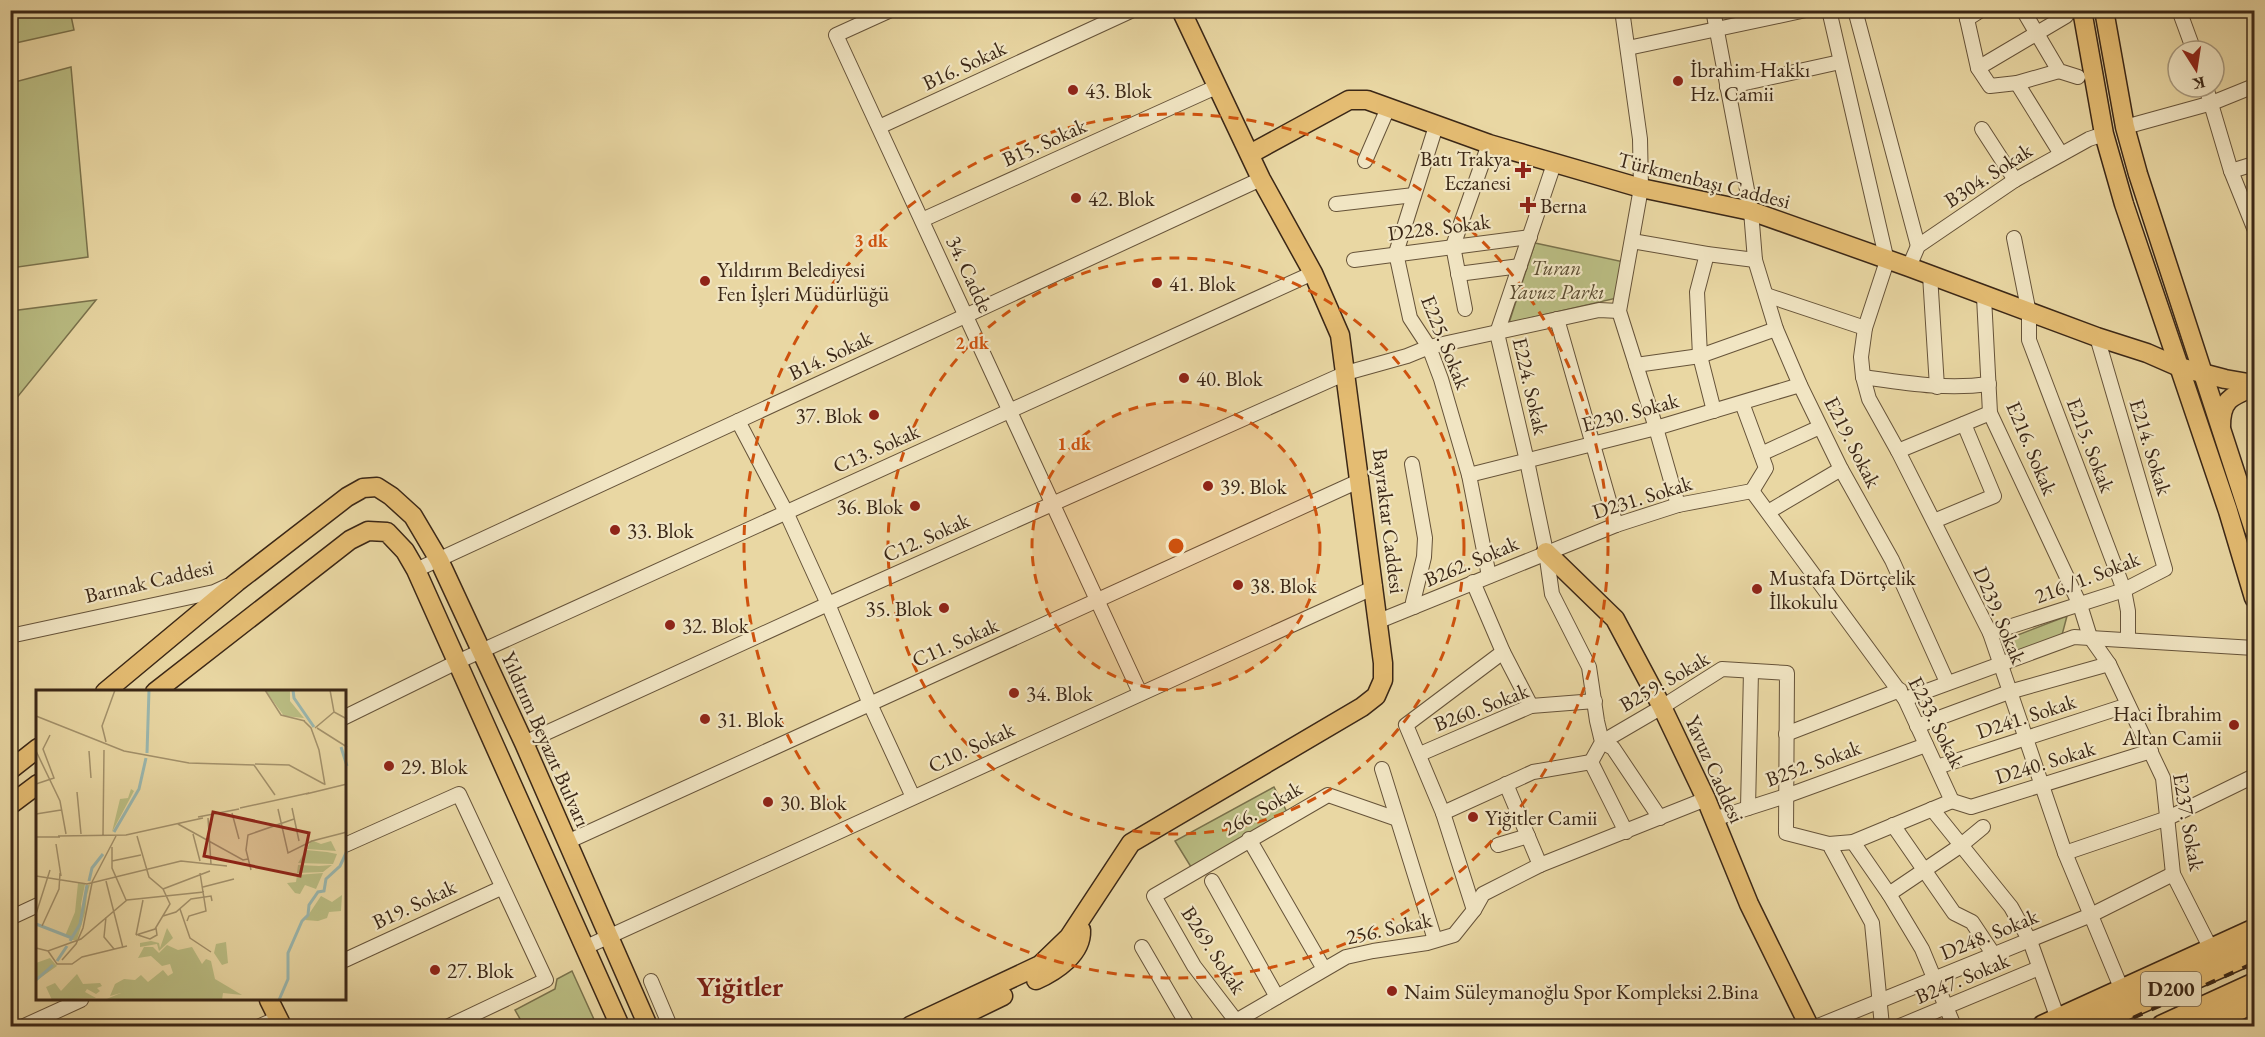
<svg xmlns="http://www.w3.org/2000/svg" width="2265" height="1037" font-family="'EB Garamond',serif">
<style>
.green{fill:#babd83;stroke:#7a724c;stroke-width:1.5}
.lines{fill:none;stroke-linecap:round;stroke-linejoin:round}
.minor-casing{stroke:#665339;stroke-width:16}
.major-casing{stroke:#3b2716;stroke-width:21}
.highway-casing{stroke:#3b2716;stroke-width:24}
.minor{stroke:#f1e5c3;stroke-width:14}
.major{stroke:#e4bc72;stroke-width:18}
.highway{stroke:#e4bc72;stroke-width:21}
.rail{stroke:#3b2716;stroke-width:4;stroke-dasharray:10 10;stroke-linecap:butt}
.ring{fill:none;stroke:#ce520e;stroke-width:3;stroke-dasharray:10 8}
.poi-dot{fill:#8f2418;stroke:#f1e5c3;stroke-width:2}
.labels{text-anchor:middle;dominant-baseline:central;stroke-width:4.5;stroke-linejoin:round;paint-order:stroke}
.shield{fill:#f1e5c3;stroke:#72604a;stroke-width:1.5}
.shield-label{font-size:20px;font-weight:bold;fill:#3b2716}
.street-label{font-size:21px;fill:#3b2716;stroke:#f1e5c3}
.poi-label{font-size:21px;fill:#3b2716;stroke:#f1e5c3;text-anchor:start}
.park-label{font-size:21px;font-style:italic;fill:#5b4c31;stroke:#f1e5c3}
.district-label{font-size:27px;font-weight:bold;fill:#7a1f14;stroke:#f1e5c3}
.inset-river{fill:none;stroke:#9ab7af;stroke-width:3}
.inset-road{fill:none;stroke:#a3916b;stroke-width:1.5}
.view{fill:#8f2418;fill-opacity:0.15;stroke:#8f2418;stroke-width:3}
.inset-edge{fill:none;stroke:#3b2716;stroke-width:3}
.centre{fill:#ce520e;stroke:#f1e5c3;stroke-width:3}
.ring-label{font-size:18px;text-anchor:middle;font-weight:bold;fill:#ce520e;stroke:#f1e5c3;stroke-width:4.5;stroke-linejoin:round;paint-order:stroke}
</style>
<rect width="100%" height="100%" fill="#e9d7a3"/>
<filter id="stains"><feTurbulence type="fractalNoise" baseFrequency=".00333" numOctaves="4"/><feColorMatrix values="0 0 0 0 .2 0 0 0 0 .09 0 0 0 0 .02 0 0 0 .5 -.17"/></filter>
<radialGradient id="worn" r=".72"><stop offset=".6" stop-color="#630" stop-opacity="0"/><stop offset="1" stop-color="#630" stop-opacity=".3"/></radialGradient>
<g class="green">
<path d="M10 11H70L74 30 11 44Z"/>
<path d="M71 67 88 257 11 268V83Z"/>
<path d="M1535 243 1624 262 1617 298 1509 323Z"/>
<path d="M96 300 11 405V311Z"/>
<path d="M2067 616 2062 635 2013 655 2002 641Z"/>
<path d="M1274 787 1287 812 1191 867 1175 841Z"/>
<path d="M572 971 597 1026H524L515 1010 555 989 557 979Z"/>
</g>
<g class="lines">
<defs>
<g id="minor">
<path d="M891 10 836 35 1140 693"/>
<path d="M1622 10 1640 139 1641 188 1619 311 1656 428 1678 505"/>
<path d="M1713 10 1751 211 1755 260 1776 329 1800 385 1841 469 1892 560 1947 682"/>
<path d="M1829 10 1887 261 1865 328 1861 357 1863 377 1869 399 1898 451 1990 633 2065 853 2122 990"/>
<path d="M1855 10 1918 246"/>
<path d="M1965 10 1978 68 1990 86 2017 83 2059 71"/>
<path d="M2023 10 2059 71 2078 77"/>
<path d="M2179 10 2194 51"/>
<path d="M1967 19 1981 10"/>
<path d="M1628 48 1806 10"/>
<path d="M1978 68 2066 16"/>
<path d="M2017 83 2061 154"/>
<path d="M1727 87 1840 62"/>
<path d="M2206 87 2231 171 2254 228"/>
<path d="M1436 126 1396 253 1410 318 1429 347 1441 379 1469 475 1489 576"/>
<path d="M879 127 1133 10"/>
<path d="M2125 127 2212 103 2254 86"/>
<path d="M1982 129 2015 180"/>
<path d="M1365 161 1388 108"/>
<path d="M1554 164 1497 333 1527 461 1546 552 1552 594 1589 667 1597 721 1602 742 1591 762 1626 832"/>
<path d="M2231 171 2254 164"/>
<path d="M1336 204 1414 195"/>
<path d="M922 220 1216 87"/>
<path d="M2014 238 2029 313V340L2124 590 2128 611V639"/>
<path d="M1632 241 1707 254 1755 260"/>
<path d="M1707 254 1697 292 1700 356 1714 411"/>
<path d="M1354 260 1530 237"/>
<path d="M1909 267 1918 246 2015 180 2089 139 2104 134"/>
<path d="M1458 274 1520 266"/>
<path d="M1930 275 1937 387"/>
<path d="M1766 295 1865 328"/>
<path d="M1984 297 1990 413 2080 605 2090 637 2109 664 2163 778 2173 874 2211 949"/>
<path d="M1465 309 1453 246 1489 144"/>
<path d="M1557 319 1616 525"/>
<path d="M1636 365 1700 356 1776 329"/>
<path d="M1863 377C1906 383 1946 390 1989 384"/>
<path d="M1742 403 1766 468 1752 491"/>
<path d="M738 421 786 512 828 604 870 704 913 797"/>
<path d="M1898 451 1990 413"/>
<path d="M1761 454 1820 427"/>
<path d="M1412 464 1425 538 1424 557 1413 602 1414 607"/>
<path d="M1469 475 1656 428 1800 385"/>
<path d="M1752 491 1905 699 1952 801"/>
<path d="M1768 512 1841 469"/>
<path d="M1934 521 1994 496 1964 424"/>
<path d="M416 570 1261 179"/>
<path d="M1473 582 1503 652 1531 706"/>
<path d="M1379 621 1616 525 1678 505 1752 491"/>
<path d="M1990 633 2124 590 2165 569 2097 337"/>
<path d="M10 636 214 592 227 586"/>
<path d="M1905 699 2074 637 2254 648"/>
<path d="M345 717 457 662 1313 273"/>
<path d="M1917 726 2009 692 2109 664"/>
<path d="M1786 734 1900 690"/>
<path d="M1602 742 1662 707 1722 669 1787 673 1786 833 1829 844 1872 923 1882 1026"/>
<path d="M1602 742 1613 748 1660 818"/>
<path d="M524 743 828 604 1346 373 1407 356 1429 347 1599 310 1619 311"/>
<path d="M1420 754 1531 706 1595 701"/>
<path d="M1937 767 2128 705"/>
<path d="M1382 769 1435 940"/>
<path d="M1506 784 1540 865"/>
<path d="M1952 801 1971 807 2151 751"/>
<path d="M1748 808 1751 671"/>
<path d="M1932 809 2011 907 2030 941 2058 1019"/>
<path d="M1443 813 1533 772 1591 762"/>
<path d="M1714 819 1786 796 1926 745"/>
<path d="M1893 825 1954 913 1972 922 1994 955"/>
<path d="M1249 839 1324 969"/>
<path d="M567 842 1361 480"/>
<path d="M1853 842 1889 894 1922 949 1954 1026"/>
<path d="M1829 844 1853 842 1952 801"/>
<path d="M345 845 459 794 546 980 449 1026"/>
<path d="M1498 845 1528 836"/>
<path d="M2065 853 2168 818 2254 776"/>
<path d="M1212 881 1277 997"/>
<path d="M1889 894 1960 846 1983 827"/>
<path d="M1474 910 1443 813 1406 725 1503 652"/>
<path d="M10 918 38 905"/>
<path d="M586 947 1375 587"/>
<path d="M1142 947 1188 1026"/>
<path d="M345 960 501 888"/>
<path d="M651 981 670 1026"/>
<path d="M1236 1021 1346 957 1373 951 1427 943 1454 935 1474 910 1483 894 1540 865 1706 799"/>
<path d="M24 1026 81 1000"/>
<path d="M260 1026 278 1018"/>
<path d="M1240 1026 1194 966 1154 896 1328 795 1397 819"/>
<path d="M1818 1026 2091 915 2173 874"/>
<path d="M1900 1026 2039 968"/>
</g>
<g id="major">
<path d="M2082 10 2104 134 2124 204 2228 511 2254 598"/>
<path d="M2104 10 2125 127 2138 174 2254 530"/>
<path d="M1250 154 1349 100H1367L1489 144 1641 188 1751 211 1909 267 2097 337 2147 353 2179 367 2225 379 2254 384"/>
<path d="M2221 426C2221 399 2232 396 2254 387"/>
<path d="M1546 552 1615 619 1662 707 1706 799 1749 904 1809 1026"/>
<path d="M105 692 237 582 347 497 363 488 377 487 391 496 413 516 439 560 524 743 648 1026"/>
<path d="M155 692 350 540 368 531 387 532 405 551 416 570 620 1026"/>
<path d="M10 770 38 748"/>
<path d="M10 805 38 784"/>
<path d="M1036 980C1056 971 1082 954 1081 930"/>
<path d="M269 1000 282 1026"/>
<path d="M910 1026 1040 965 1069 937 1131 843 1362 707 1376 696 1383 680V663L1340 335 1313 273 1261 179 1181 10"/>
<path d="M941 1026 1003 996"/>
</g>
<g id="highway">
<path d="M2043 1026 2254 930"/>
<path d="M2087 1026 2254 952"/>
<path d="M2162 1026 2254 984"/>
<path d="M2202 1026 2254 1002"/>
</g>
</defs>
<use href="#minor" class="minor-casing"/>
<use href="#major" class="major-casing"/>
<use href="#highway" class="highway-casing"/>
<use href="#minor" class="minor"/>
<use href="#major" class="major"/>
<use href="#highway" class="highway"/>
<path class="rail" d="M2115 1026 2254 963"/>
</g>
<circle cx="1176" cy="546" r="144" fill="#ce520e" fill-opacity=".12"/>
<g class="ring">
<circle cx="1176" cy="546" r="144"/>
<circle cx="1176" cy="546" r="288"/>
<circle cx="1176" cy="546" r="432"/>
</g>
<g class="poi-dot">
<circle cx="1678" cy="81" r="6"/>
<circle cx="1073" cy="90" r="6"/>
<path d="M1520 161h6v6h6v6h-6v6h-6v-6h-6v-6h6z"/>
<circle cx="1076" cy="198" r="6"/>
<path d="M1525 196h6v6h6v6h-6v6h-6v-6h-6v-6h6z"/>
<circle cx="705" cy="281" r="6"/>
<circle cx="1157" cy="283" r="6"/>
<circle cx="1184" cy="378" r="6"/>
<circle cx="874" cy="415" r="6"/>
<circle cx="1208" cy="486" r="6"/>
<circle cx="915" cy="506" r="6"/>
<circle cx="615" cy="530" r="6"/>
<circle cx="1238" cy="585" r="6"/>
<circle cx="1757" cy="589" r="6"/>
<circle cx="944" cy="608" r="6"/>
<circle cx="670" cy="625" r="6"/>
<circle cx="1014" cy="693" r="6"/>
<circle cx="705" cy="719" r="6"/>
<circle cx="2234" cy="725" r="6"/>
<circle cx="389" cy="766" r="6"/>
<circle cx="768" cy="802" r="6"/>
<circle cx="1473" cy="817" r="6"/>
<circle cx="435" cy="970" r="6"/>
<circle cx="1392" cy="991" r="6"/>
</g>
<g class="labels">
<rect class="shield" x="2141" y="972" width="60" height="34" rx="4.5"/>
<g class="shield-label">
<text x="2171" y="989">D200</text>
</g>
<g class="street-label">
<text transform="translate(964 65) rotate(-25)">B16. Sokak</text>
<text transform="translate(1044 142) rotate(-24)">B15. Sokak</text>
<text transform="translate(1988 175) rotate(-33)">B304. Sokak</text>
<text transform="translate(1704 180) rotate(14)">Türkmenbaşı Caddesi</text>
<text transform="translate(1439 227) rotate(-7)">D228. Sokak</text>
<text transform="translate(970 274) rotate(65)">34. Cadde</text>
<text transform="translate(1446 342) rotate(68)">E225. Sokak</text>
<text transform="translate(830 355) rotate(-25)">B14. Sokak</text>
<text transform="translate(1531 386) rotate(77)">E224. Sokak</text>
<text transform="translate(1630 412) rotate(-15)">E230. Sokak</text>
<text transform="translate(1853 442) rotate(63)">E219. Sokak</text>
<text transform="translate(2091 445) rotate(69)">E215. Sokak</text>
<text transform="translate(2151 447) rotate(73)">E214. Sokak</text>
<text transform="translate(876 448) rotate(-24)">C13. Sokak</text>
<text transform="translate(2032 448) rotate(67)">E216. Sokak</text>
<text transform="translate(1642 497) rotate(-17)">D231. Sokak</text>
<text transform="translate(1389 521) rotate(83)">Bayraktar Caddesi</text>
<text transform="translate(926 537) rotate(-24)">C12. Sokak</text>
<text transform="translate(1471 561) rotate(-23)">B262. Sokak</text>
<text transform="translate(2087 577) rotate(-21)">216./1. Sokak</text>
<text transform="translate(149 581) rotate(-13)">Barınak Caddesi</text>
<text transform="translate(2000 615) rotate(67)">D239. Sokak</text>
<text transform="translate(955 642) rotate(-24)">C11. Sokak</text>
<text transform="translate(1664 681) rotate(-30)">B259. Sokak</text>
<text transform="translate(1481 707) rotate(-21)">B260. Sokak</text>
<text transform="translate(2026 716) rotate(-18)">D241. Sokak</text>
<text transform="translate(1937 722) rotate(63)">E233. Sokak</text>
<text transform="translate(546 739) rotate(66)">Yıldırım Beyazıt Bulvarı</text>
<text transform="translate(971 747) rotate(-25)">C10. Sokak</text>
<text transform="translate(2045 762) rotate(-17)">D240. Sokak</text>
<text transform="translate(1813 763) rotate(-20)">B252. Sokak</text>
<text transform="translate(1715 769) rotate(66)">Yavuz Caddesi</text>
<text transform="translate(1262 808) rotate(-30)">266. Sokak</text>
<text transform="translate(2189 822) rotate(80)">E237. Sokak</text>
<text transform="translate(414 904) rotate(-25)">B19. Sokak</text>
<text transform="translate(1389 928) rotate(-12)">256. Sokak</text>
<text transform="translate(1989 934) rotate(-22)">D248. Sokak</text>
<text transform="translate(1214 950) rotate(57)">B269. Sokak</text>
<text transform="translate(1962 978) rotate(-23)">B247. Sokak</text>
</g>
<g class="poi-label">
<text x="1690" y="69">İbrahim Hakkı<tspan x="1690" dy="24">Hz. Camii</tspan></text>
<text x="1085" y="90">43. Blok</text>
<text x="1511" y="158" text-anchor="end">Batı Trakya<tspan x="1511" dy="24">Eczanesi</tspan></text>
<text x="1088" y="198">42. Blok</text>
<text x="1540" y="205">Berna</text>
<text x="717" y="269">Yıldırım Belediyesi<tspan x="717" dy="24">Fen İşleri Müdürlüğü</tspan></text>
<text x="1169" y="283">41. Blok</text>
<text x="1196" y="378">40. Blok</text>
<text x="862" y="415" text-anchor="end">37. Blok</text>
<text x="1220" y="486">39. Blok</text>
<text x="903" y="506" text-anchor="end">36. Blok</text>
<text x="627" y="530">33. Blok</text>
<text x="1769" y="577">Mustafa Dörtçelik<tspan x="1769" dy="24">İlkokulu</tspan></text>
<text x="1250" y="585">38. Blok</text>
<text x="932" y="608" text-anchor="end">35. Blok</text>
<text x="682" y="625">32. Blok</text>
<text x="1026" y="693">34. Blok</text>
<text x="2222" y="713" text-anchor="end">Haci İbrahim<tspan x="2222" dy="24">Altan Camii</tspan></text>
<text x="717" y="719">31. Blok</text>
<text x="401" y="766">29. Blok</text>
<text x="780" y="802">30. Blok</text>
<text x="1485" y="817">Yiğitler Camii</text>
<text x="447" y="970">27. Blok</text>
<text x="1404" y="991">Naim Süleymanoğlu Spor Kompleksi 2.Bina</text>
</g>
<g class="park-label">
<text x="1556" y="267">Turan<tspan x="1556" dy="24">Yavuz Parkı</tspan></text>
</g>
<g class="district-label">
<text x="740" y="986">Yiğitler</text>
</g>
</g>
<g transform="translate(36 690)">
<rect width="310" height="310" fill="#e9d7a3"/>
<path d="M229 0H254V11L268 28 248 26ZM95 99 98 101 76 142 84 109 92 108ZM275 150 285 154 295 151 300 161 271 159ZM270 160 291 162 301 164 297 174 262 173ZM262 175 283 176 296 175 287 182 261 183ZM287 183 280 199 269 195 264 204 259 203 251 193 260 192 261 185ZM42 193 49 194 45 214 46 228 50 197 54 194 51 205 49 223 41 250H35L45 234 35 247 29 246 39 222ZM306 205 305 221 293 222 291 228 282 231 269 230 285 206 296 212ZM131 238 137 248 123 261 121 254 104 257V253L115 251 123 253 124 258ZM190 252 192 273 186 275 178 263 180 254ZM131 255 142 260 156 257 166 274 170 269 175 271 179 289 206 305 187 303 186 310H68L85 303 74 306 79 294 88 289 99 290 105 285 112 292 127 280 132 286 137 283 134 274 126 276 115 266 102 268 108 257H117L123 263ZM14 268 21 276 0 291V273ZM41 284 47 294 64 293 66 296 61 298 64 301 60 304 51 299 49 302 60 308 16 310 10 297 19 293 25 301Z" fill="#babd83"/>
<path class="inset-river" d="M257 0 258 8 278 37M305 57 311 76M111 63 113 0M78 142 103 99 110 68M53 191 56 178 67 164M0 234 36 248M34 251 44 234 51 195M21 271 31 256M0 290 17 275M243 310 252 289V263L266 231 272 225 273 215 282 202 288 201 290 189 304 176 311 161"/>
<path class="inset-road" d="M229 0 245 25 269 31M294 0 298 22 311 29M0 26 88 61 153 73 218 75 239 105M268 31 275 38 283 60 289 95M279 38 298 22M281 38 311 57M70 52 66 36 79 0M0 61 24 111 30 144M53 61 55 88M219 74 253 75 288 94M0 94 18 88 7 59 14 45M41 102 45 144M270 104 311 94M204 118 273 103M256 118 263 151M242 119 252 163 276 151 311 142M196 123 203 149M0 124 25 120M162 127 203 119M172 128 175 174M142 134 207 170 212 169M157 144 164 171M67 145 68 60M22 146 90 145 167 128M0 147H24M20 154 25 186M76 157V178L90 210M76 171 105 165M215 180 210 160 212 145 258 129M0 186 51 194 145 171 191 176M70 191 87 258M56 192 80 146M167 197 198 189M127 199 174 181M144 219 154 248 175 262M0 224 14 180M127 226 140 222 155 209 175 206 176 211M70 227 68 247 78 259M151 231 153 226 170 221 164 183M6 236 23 199 24 183M100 245 119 239 134 214 127 199 113 187 101 146M100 245 107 210M102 245 114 249 121 245 120 238M0 258 12 261 45 249 91 210 168 202M12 261 21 274H36L46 267 91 256M26 270 40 254 47 238 56 193"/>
<path class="view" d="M177 122 273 143 264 186 168 166Z"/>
<rect width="310" height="310" class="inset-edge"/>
</g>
<circle cx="1176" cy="546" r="9" class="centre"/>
<g class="ring-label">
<text x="871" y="247">3 dk</text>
<text x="972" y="349">2 dk</text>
<text x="1074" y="450">1 dk</text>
</g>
<rect width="2265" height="1037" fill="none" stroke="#e9d7a3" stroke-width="36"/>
<rect x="12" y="12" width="2241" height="1013" fill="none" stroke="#3b2716" stroke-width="3"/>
<rect x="18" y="18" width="2229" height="1001" fill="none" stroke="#3b2716" stroke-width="1.5"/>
<g transform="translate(2196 69) rotate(168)"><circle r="28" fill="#f1e5c3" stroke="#a8997e" stroke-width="1.5"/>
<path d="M0-4.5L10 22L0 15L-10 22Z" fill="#8f2418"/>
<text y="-9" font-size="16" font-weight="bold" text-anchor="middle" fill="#3b2716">K</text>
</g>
<rect width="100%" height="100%" filter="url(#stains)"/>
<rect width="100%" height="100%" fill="url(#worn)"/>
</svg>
